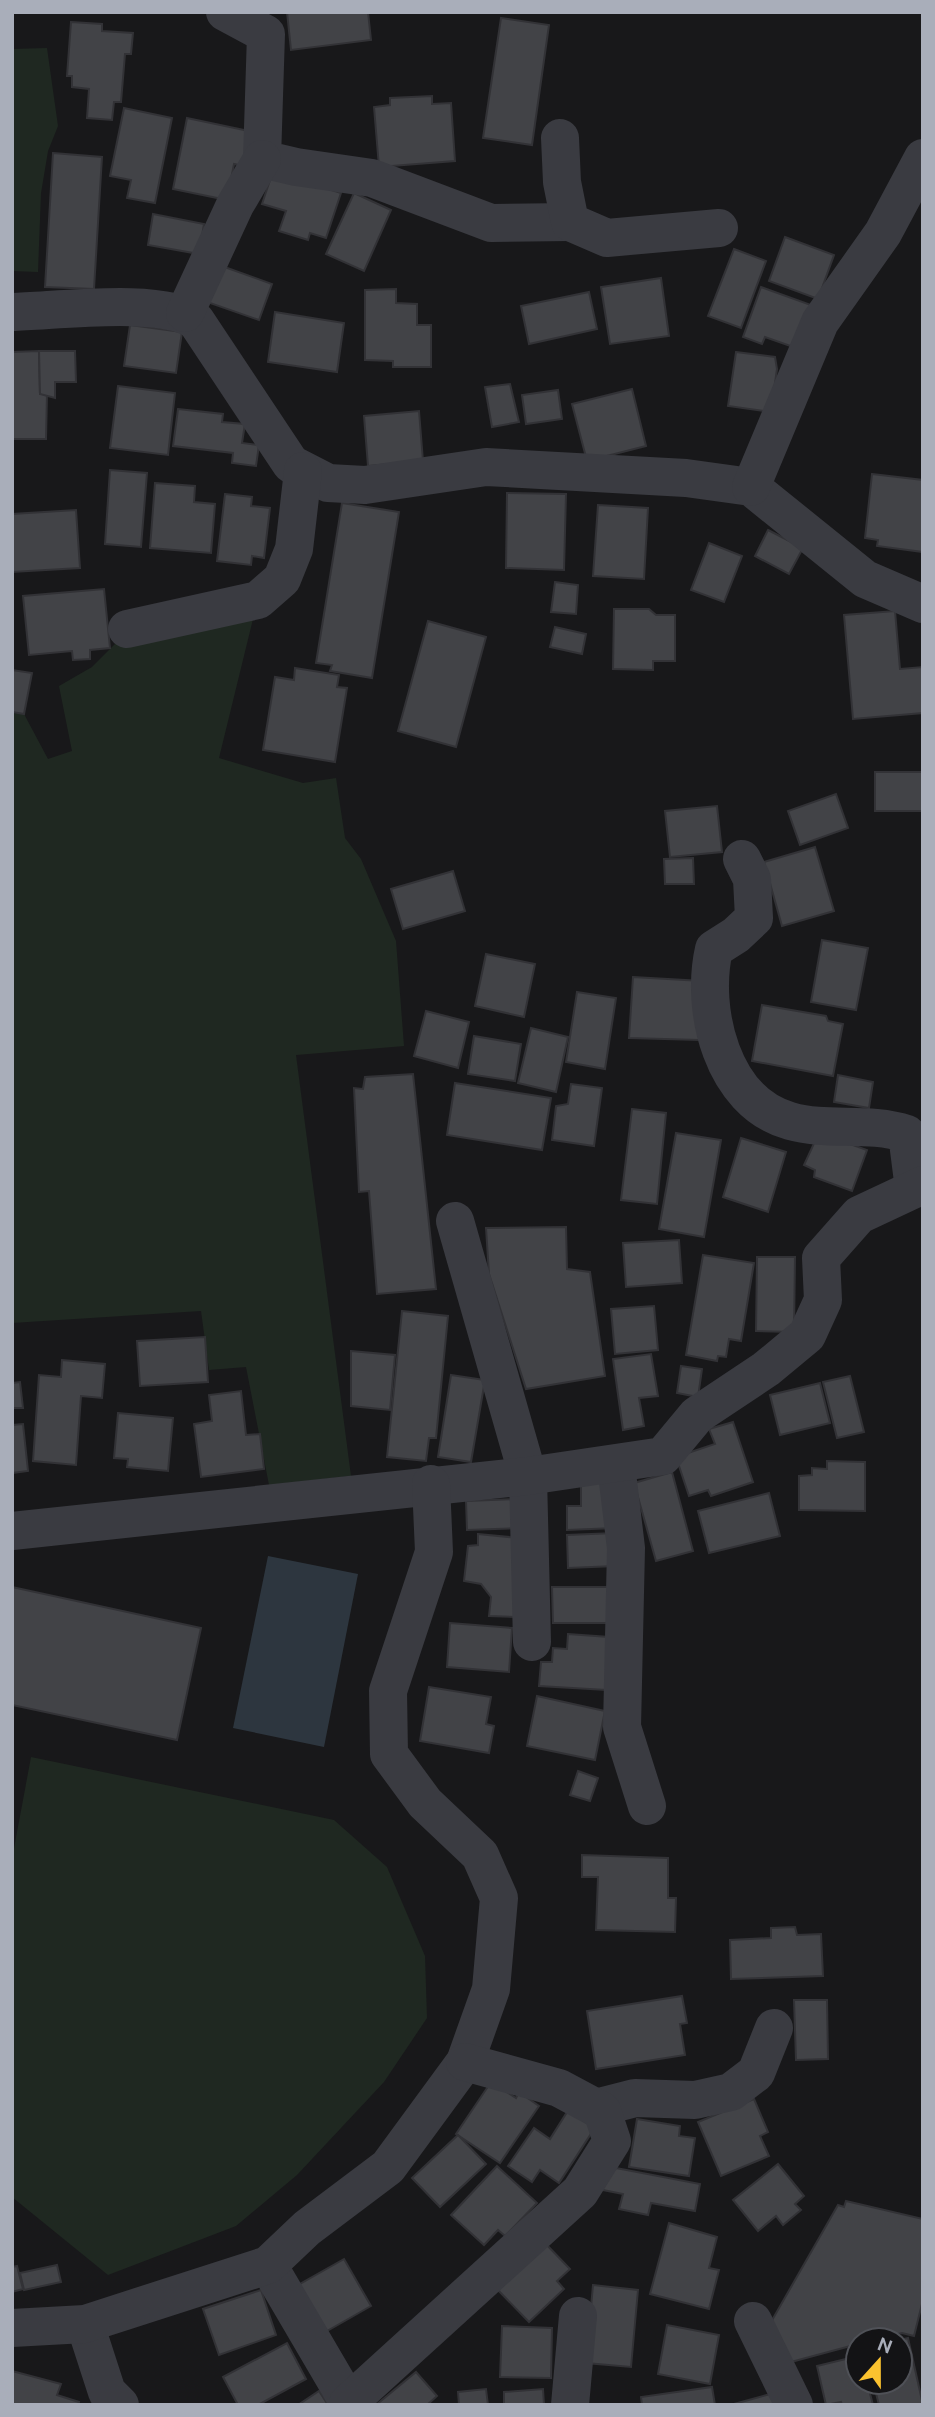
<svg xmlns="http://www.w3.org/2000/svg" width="935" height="2417" font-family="Ubuntu,sans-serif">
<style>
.green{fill:#1f2821}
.water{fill:#2d363f}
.building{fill:#424347;stroke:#323236;stroke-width:2}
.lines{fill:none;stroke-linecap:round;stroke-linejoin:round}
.street{stroke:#3a3b41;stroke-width:38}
</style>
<rect width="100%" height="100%" fill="#18181a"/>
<g class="green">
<path d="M47 48 58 126 48 151 41 193 38 272 12 271V49Z"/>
<path d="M253 619 219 758 303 783 336 778 345 838 361 859 396 941 404 1046 296 1055 351 1476 269 1485 246 1367 209 1370 201 1311 12 1323V713L24 714 48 759 72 751 59 686 92 667 118 641Z"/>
<path d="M31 1757 334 1820 387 1867 425 1956 427 2018 384 2082 297 2175 236 2226 108 2275 12 2197V1859Z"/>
</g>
<path class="water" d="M268 1556 358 1574 324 1747 233 1728Z"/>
<g class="building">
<path d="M287 12H368L371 40 291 50Z"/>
<path d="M501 18 549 25 532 145 483 138Z"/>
<path d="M71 22 102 24V31L133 33 131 54H125L121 102H114L112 120 87 118 89 89 72 87V76H67Z"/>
<path d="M432 96V104L451 103 455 161 379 167 374 107 390 105V98Z"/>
<path d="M124 108 172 118 155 203 127 198 131 180 110 176Z"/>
<path d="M187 118 249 131 243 166 234 164 227 200 173 189Z"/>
<path d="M53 153 102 157 94 289 45 287Z"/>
<path d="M273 171 341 193 326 238 310 233 308 240 279 231 286 211 262 204Z"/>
<path d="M354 193 391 210 364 271 326 254Z"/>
<path d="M153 214 204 224 199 254 148 245Z"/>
<path d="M785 237 834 255 818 299 769 281Z"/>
<path d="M734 249 766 261 741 328 708 316Z"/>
<path d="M219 265 272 284 259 320 207 302Z"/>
<path d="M661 278 669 336 610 344 601 287Z"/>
<path d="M761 287 811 305 796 348 765 337 762 344 743 337Z"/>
<path d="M396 289V303L417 304V325H431V367H393V361L365 360V290Z"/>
<path d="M589 292 597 329 529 344 521 306Z"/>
<path d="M275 312 344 323 337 372 268 362Z"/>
<path d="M130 325 182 332 176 373 124 366Z"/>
<path d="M39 351 40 394H47L46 439H12V352Z"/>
<path d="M39 351H75L76 382H55V398L40 394Z"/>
<path d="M736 352 775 357 777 369 771 412 728 406Z"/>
<path d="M510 384 519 422 492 427 485 387Z"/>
<path d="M118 386 175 393 168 455 110 448Z"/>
<path d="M632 389 646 446 587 461 572 404Z"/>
<path d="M558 390 562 419 526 424 522 395Z"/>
<path d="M178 409 223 414 222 422 245 424 242 443 259 445 256 466 232 463 233 453 173 446Z"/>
<path d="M419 411 423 461 368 466 364 416Z"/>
<path d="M110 470 147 473 141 547 105 544Z"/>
<path d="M872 474 923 480V552L877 546 878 540 865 538Z"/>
<path d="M155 483 195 486 194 502 215 504 211 553 150 548Z"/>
<path d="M507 493 566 494 564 570 506 568Z"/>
<path d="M225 494 252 497 251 506 270 508 264 558 252 556 251 565 217 561Z"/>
<path d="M342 503 399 512 372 678 330 671 332 665 316 663Z"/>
<path d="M598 505 648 508 644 579 593 576Z"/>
<path d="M76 510 80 568 12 572V514Z"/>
<path d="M768 530 803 548 789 574 755 556Z"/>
<path d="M709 543 742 556 724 602 691 590Z"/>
<path d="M555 582 578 585 576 614 551 612Z"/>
<path d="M104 589 110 648 90 650V659L73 660 72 651 29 655 23 596Z"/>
<path d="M614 609H649L656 615H675V661H653V670L613 669Z"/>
<path d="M895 611 900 669 923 667V713L853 719 844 615Z"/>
<path d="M428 621 486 637 456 747 398 731Z"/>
<path d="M555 627 586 634 582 654 550 647Z"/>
<path d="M295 668 339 675 337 687 347 688 335 762 263 750 275 677 294 680Z"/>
<path d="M12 670 32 673 24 714 12 712Z"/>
<rect x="875" y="772" width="48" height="39"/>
<path d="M836 794 848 828 800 845 788 811Z"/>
<path d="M717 806 722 852 670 857 665 811Z"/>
<path d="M815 847 834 911 782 926 764 862Z"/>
<path d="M693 858 694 884H665L664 859Z"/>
<path d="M453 871 465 911 403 929 391 889Z"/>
<path d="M822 940 868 948 856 1010 811 1002Z"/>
<path d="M486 954 535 964 524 1017 475 1006Z"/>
<path d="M633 977 702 981 699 1040 629 1038Z"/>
<path d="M577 992 616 998 605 1069 566 1062Z"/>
<path d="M762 1005 826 1016 828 1021 843 1024 833 1076 752 1061Z"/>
<path d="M426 1011 469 1022 458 1068 414 1056Z"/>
<path d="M531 1028 568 1037 556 1092 518 1083Z"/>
<path d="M474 1036 521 1044 515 1081 468 1074Z"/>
<path d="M413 1074 436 1289 377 1294 369 1191 359 1192 354 1088 363 1089 365 1077Z"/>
<path d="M838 1075 873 1082 869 1108 834 1102Z"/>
<path d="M455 1083 551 1098 542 1150 447 1135Z"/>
<path d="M571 1084 602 1088 594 1146 552 1140 556 1106 568 1104Z"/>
<path d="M632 1109 666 1113 657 1204 621 1200Z"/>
<path d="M676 1133 721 1140 704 1237 659 1229Z"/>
<path d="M822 1134 867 1150 852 1191 814 1177 815 1170 804 1165 816 1139Z"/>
<path d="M741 1138 786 1152 768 1212 723 1197Z"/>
<path d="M566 1227 567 1269 590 1272 605 1376 526 1389 489 1274 486 1228Z"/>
<path d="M679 1240 682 1283 626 1287 623 1243Z"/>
<path d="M703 1255 754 1263 741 1341 729 1339 726 1357 718 1356 717 1361 686 1355Z"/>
<path d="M757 1257H795L794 1332 756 1331Z"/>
<path d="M654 1306 658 1350 615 1354 611 1309Z"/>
<path d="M402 1311 448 1316 436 1438H429L426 1461 387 1457Z"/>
<path d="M205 1337 208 1382 140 1386 137 1341Z"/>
<path d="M351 1351 395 1355 390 1410 351 1406Z"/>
<path d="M651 1354 658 1396 639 1398 644 1426 623 1430 613 1359Z"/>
<path d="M62 1360 105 1364 102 1398 81 1396 76 1465 33 1461 39 1375 61 1377Z"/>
<path d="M681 1366 702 1369 698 1397 677 1393Z"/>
<path d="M451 1375 485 1380 471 1462 438 1457Z"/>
<path d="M850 1376 864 1432 837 1438 823 1382Z"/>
<path d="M20 1382 23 1408H12V1383Z"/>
<path d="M820 1383 830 1423 780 1435 770 1395Z"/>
<path d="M241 1391 246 1435 260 1434 264 1469 201 1477 194 1424 212 1421 209 1395Z"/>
<path d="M118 1413 173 1418 168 1471 127 1467 128 1459 114 1458Z"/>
<path d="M733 1422 753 1482 711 1496 708 1490 689 1496 676 1457 715 1444 709 1429Z"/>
<path d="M23 1424 28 1471 12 1473V1425Z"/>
<path d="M827 1461 865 1462V1511L799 1510V1476L812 1475V1468L827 1469Z"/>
<path d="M672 1472 693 1551 656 1561 634 1483Z"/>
<path d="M581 1483H615L616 1528 567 1530V1506H581Z"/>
<path d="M769 1493 780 1536 709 1553 698 1511Z"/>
<path d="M519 1499 520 1528 467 1530 466 1501Z"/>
<path d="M615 1533 616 1566 568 1568 567 1535Z"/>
<path d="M478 1534 519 1538 516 1617 489 1616 491 1597 481 1584 464 1581 468 1546 478 1545Z"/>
<path d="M12 1587 201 1628 177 1740 12 1705Z"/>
<path d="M552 1587H612V1623H553Z"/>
<path d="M450 1623 512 1628 509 1672 447 1667Z"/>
<path d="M568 1634 609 1637 606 1690 539 1686 541 1662H552L553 1648 567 1649Z"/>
<path d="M429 1687 491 1697 486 1724 494 1726 489 1753 420 1741Z"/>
<path d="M537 1696 605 1711 595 1760 527 1746Z"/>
<path d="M578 1771 598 1778 590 1801 570 1795Z"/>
<path d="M582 1855 668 1858V1898H676L675 1932 596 1930 598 1877H582Z"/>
<path d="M795 1927 797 1935 821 1934 823 1976 731 1979 730 1940 771 1938V1928Z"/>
<path d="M682 1996 687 2023 680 2024 685 2055 596 2069 587 2011Z"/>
<path d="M794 2000H827L828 2059 796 2060Z"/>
<path d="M491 2082 516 2098 519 2092 539 2106 500 2163 456 2134Z"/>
<path d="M754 2099 768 2132 760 2136 769 2156 721 2176 698 2122Z"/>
<path d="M569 2109 596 2126 559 2183 540 2170 532 2182 508 2166 534 2128 550 2139Z"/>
<path d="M637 2119 680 2126 679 2136 695 2138 689 2176 629 2167Z"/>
<path d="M458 2135 486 2164 440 2207 412 2178Z"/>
<path d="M778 2164 804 2196 795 2204 801 2210 783 2225 776 2216 758 2231 733 2200Z"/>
<path d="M497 2166 537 2203 505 2236 498 2230 484 2245 451 2215Z"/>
<path d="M616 2168 700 2184 695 2211 651 2203 648 2215 619 2209 623 2194 598 2189Z"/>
<path d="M846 2201 923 2219V2300L914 2336 902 2333 875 2340H858V2344L791 2362 771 2322 838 2205 844 2207Z"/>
<path d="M669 2223 717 2237 709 2268 719 2270 709 2309 650 2294Z"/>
<path d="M542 2240 570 2269 557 2281 564 2289 529 2322 494 2286Z"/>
<path d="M344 2259 371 2306 327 2331 291 2289Z"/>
<path d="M57 2265 61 2282 24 2290 20 2273Z"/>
<path d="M17 2266 23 2289 12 2292V2267Z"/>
<path d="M593 2285 638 2290 631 2367 586 2363Z"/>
<path d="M261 2290 276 2335 219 2355 203 2309Z"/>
<path d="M667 2325 719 2335 710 2384 658 2374Z"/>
<path d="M502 2326 552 2328 551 2378 500 2377Z"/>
<path d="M908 2338 923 2405H879L873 2382H900V2340Z"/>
<path d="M287 2343 306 2379 258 2405H238L223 2377Z"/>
<path d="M858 2356V2382H867L873 2405H842L841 2402 826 2405 817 2366Z"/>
<path d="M12 2371 61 2384 57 2395 79 2402 78 2405H12Z"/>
<path d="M416 2372 437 2396 427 2405H376Z"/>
<path d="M712 2387 715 2405H642L641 2397Z"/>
<path d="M486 2389 488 2405H459L458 2392Z"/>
<path d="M543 2389 544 2405H504V2392Z"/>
<path d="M319 2391 328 2405H298Z"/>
<path d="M774 2393 778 2405 734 2404Z"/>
</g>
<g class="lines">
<g class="street">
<path d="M225 12 266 34 262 159 296 167 372 178 491 223 570 222"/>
<path d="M560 138 562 182 570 222 607 238 719 228"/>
<path d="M12 312C57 311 162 297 196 321L291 464 328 483 365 485 486 467 686 478 751 487 865 579 923 604"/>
<path d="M185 313 235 205 262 159"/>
<path d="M751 487 820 322 883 233 923 158"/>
<path d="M127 629 258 600 282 579 294 549 303 471"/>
<path d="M742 859 752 879 754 918 736 935 714 949C700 1010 722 1102 790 1121 828 1132 868 1121 907 1134L914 1189"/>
<path d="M455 1221 528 1476 532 1642"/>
<path d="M616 1465 626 1548 622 1727 647 1806"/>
<path d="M12 1531 528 1476 663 1456 697 1415 766 1369 807 1335 823 1300 821 1258 859 1215 923 1185"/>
<path d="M596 2108 635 2098 695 2100 731 2092 756 2073 774 2028"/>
<path d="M268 2265 350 2405"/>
<path d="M753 2321 794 2405"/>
<path d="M85 2324 107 2392 120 2405"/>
<path d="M12 2328 85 2324 268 2265 307 2228 388 2167 465 2062 491 1989 499 1898 480 1855 425 1803 389 1754 388 1691 434 1552 431 1484"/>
<path d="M348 2403 580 2192 612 2141 602 2111 559 2088 465 2062"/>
<path d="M570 2405 578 2316"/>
</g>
</g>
<rect width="935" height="2417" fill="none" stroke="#a9aeba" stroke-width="28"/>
<g transform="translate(879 2361) rotate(21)"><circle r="33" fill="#131315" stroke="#4f5157" stroke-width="2"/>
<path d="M0-5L12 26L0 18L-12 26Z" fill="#fbc22f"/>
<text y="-10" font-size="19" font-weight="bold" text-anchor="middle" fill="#a9aeba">N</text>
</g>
</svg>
